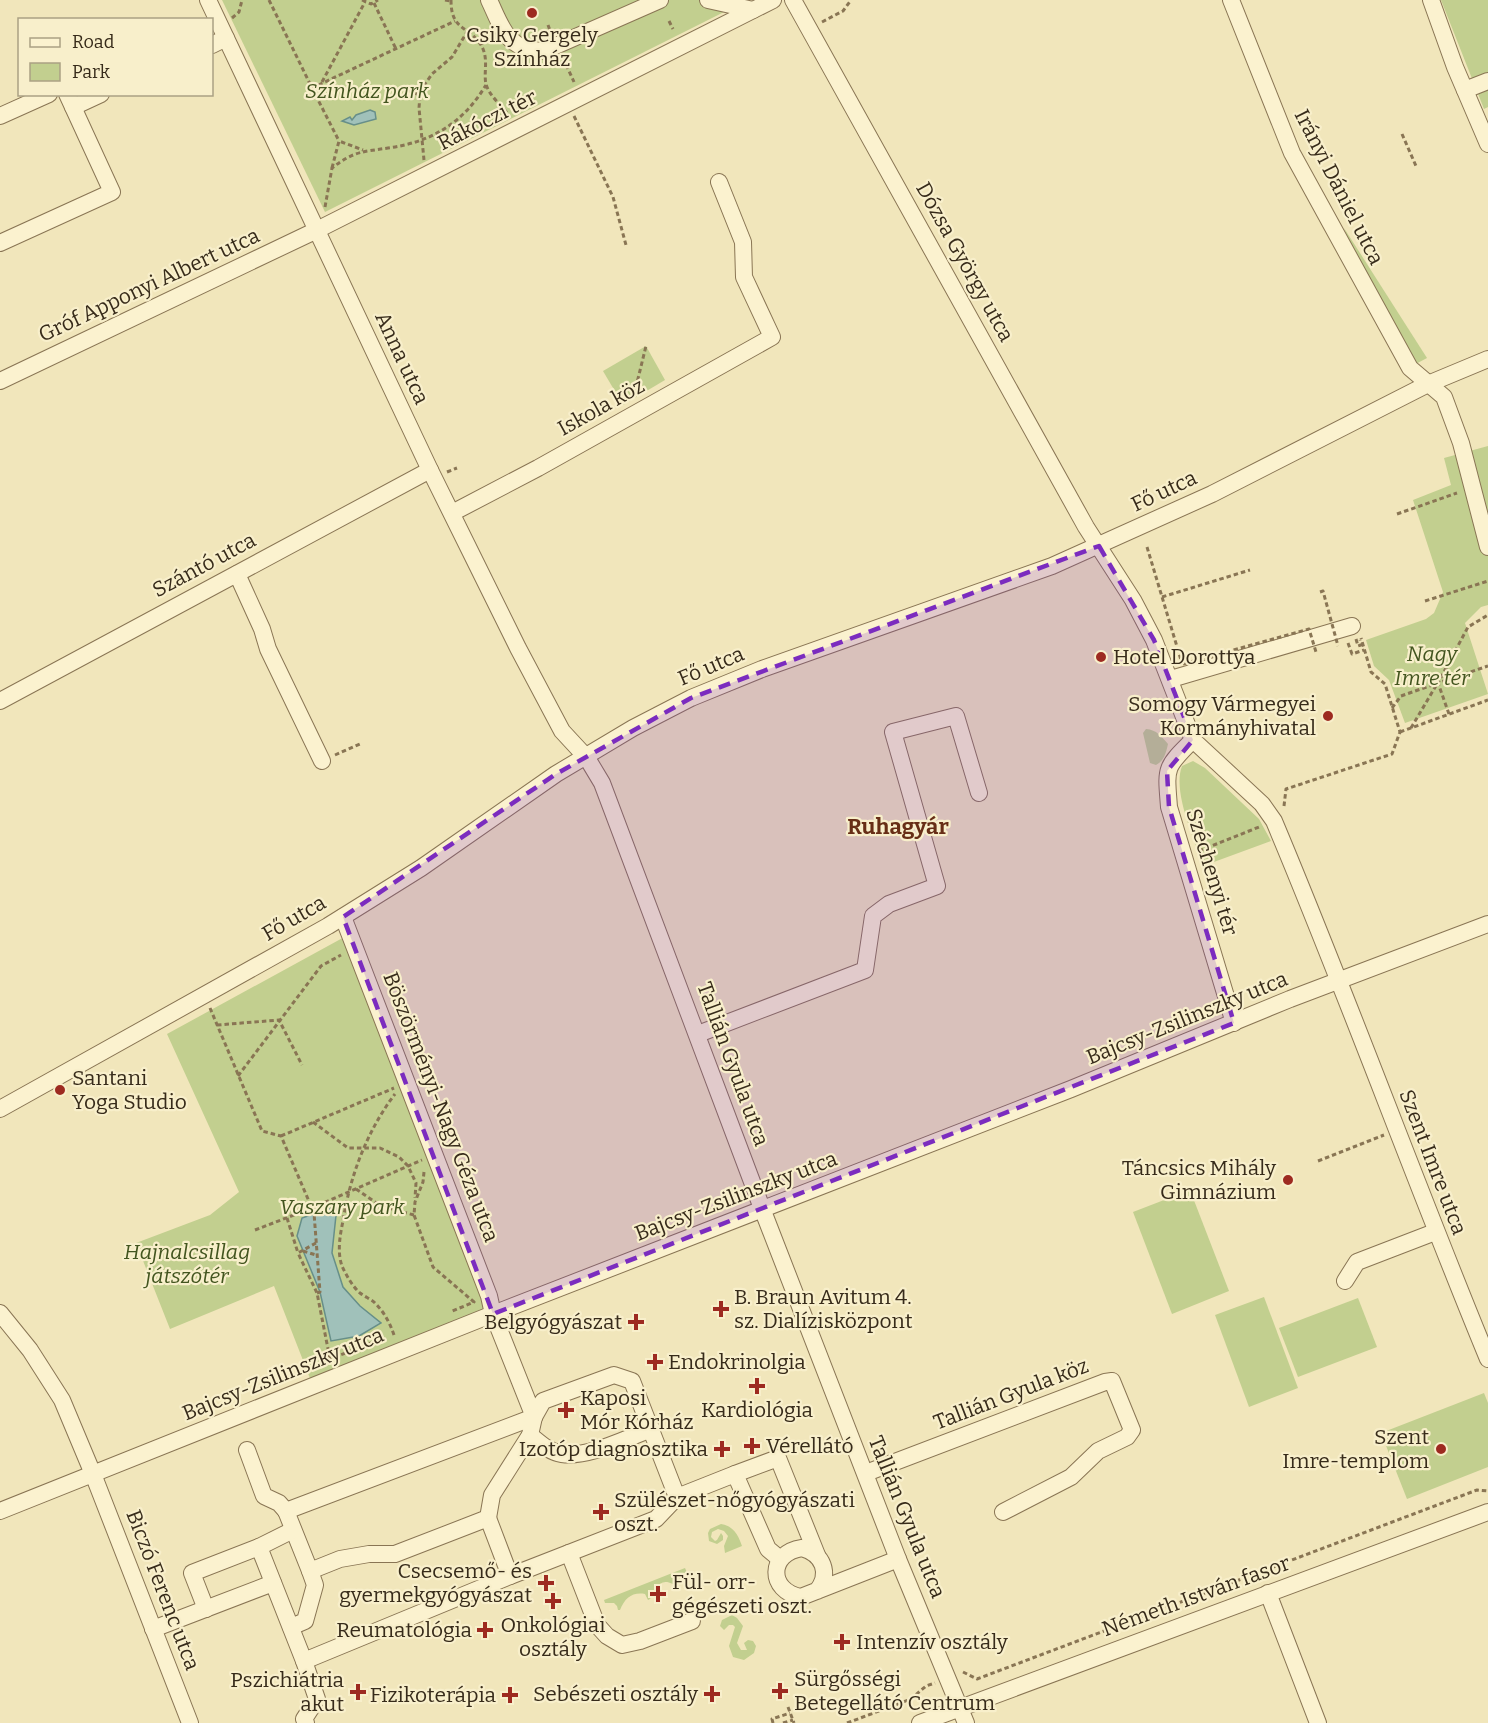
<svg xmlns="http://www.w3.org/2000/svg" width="1488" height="1723" font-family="Bitter,serif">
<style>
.green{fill:#c2cf8f}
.water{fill:#a0c1ba;stroke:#678f89;stroke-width:1.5}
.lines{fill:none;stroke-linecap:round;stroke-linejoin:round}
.minor-casing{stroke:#897554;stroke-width:18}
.path{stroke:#897554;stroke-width:3;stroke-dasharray:4.5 3;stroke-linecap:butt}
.minor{stroke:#fbf2cf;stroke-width:16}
.path-bridge{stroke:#897554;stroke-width:3;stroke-dasharray:4.5 3;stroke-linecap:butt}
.marked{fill:#7b2cbf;fill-opacity:0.2;stroke:#7b2cbf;stroke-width:4.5;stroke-dasharray:12 8;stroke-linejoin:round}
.poi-dot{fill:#9d2a20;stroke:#f8efcb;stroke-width:2}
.labels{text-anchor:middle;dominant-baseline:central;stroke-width:4.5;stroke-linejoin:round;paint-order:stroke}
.poi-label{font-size:21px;fill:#372b1a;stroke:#f8efcb;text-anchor:start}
.park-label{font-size:21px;font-style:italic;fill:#43551f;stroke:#f8efcb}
.street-label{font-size:21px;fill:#372b1a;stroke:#f8efcb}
.neighbourhood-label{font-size:22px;font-weight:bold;fill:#672e16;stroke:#f8efcb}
</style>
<rect width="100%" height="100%" fill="#f1e6bb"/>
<g class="green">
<path d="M222 0H748L325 212Z"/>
<path d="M1441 0H1488V107L1484 109Z"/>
<path d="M1344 228 1427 358 1412 366 1361 272Z"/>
<path d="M646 346 665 380 623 405 603 371Z"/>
<path d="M1488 446V605L1481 607 1465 623 1488 694 1405 723 1389 680 1374 666 1366 640 1426 619 1434 613 1443 592 1413 500 1451 485 1444 458Z"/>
<path d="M1146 729C1157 730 1161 736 1168 744 1166 753 1164 761 1156 765L1150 763 1143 733Z"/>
<path d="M1193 761 1205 768 1259 819 1271 841 1203 866C1195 840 1172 792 1182 766Z"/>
<path d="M348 935 493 1314 313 1386 274 1286 170 1329 136 1243 210 1215 239 1192 167 1034Z"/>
<path d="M1190 1190 1229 1291 1172 1314 1133 1212Z"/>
<path d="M1264 1297 1298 1388 1249 1407 1215 1315Z"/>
<path d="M1358 1298 1377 1347 1298 1377 1279 1328Z"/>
<path d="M1484 1393 1488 1403V1467L1407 1499 1381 1433Z"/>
<path d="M721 1524C733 1526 738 1534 742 1546L725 1553 724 1546 728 1536 724 1531 718 1529 712 1532 711 1537 715 1541 717 1540 721 1533 723 1536V1540L717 1544 709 1541 708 1533 710 1529Z"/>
<path d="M685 1568 688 1575 681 1576 675 1589 673 1584C659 1577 656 1589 650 1599L648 1600 645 1594C632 1592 625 1598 620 1610H618L617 1606 614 1603H605L604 1600Z"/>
<path d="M732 1615 737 1618 743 1626 737 1643 741 1650H747L744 1643 748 1640 753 1641 756 1646 754 1653 744 1660 733 1657 729 1646 735 1627 733 1625H729L724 1630 720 1626 722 1620Z"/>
</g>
<g class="water">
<path d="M370 110 375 112 376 119 354 125 342 121 350 117 352 120 356 115Z"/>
<path d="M337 1206 332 1253 343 1287 360 1306 381 1323 359 1336 331 1341 320 1292 297 1236 302 1218Z"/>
</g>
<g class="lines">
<defs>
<g id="minor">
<path d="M208 0 430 470 518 648 562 731 587 758 602 783 763 1211 898 1559 966 1723"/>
<path d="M489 0C503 30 507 50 544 51L660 0"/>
<path d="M708 0 753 10"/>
<path d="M793 0 1086 527 1133 600 1154 640 1193 740 1262 804 1274 821C1349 999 1414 1180 1488 1359"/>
<path d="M1231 0 1292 153 1410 368 1444 397 1461 443 1488 547"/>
<path d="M1431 0 1455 67 1488 144"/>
<path d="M212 45 226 38"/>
<path d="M1465 90 1488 81"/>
<path d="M73 107 101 94"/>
<path d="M0 116 49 94"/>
<path d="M0 243 112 192 67 94"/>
<path d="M0 381 317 230 773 0"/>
<path d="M452 513 538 468 772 337 744 277 743 242 719 182"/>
<path d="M237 574 262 629 268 649 322 761"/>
<path d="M1171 679 1352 626"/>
<path d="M0 701 430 470"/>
<path d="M1193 740C1164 768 1166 768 1169 807L1234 1023"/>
<path d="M343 917 489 1296 493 1314 534 1417 543 1401 614 1375 632 1381 677 1497 735 1474 768 1549 780 1559"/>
<path d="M698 1034 865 970 873 916 889 904 937 886 893 732 956 716 979 793"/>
<path d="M0 1109 328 926 421 868 556 774 633 728 691 698 762 669 1052 566 1212 494 1428 384 1488 359"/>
<path d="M1345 1281 1357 1262 1435 1232"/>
<path d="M0 1313 30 1350 62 1400 93 1474 190 1723"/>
<path d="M530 1435C540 1443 549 1452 562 1454 589 1458 626 1438 652 1429"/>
<path d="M247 1450 264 1496 279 1503 286 1511 534 1417"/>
<path d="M866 1473 1105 1382 1112 1381 1132 1430 1127 1437 1098 1451 1071 1477 1003 1512"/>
<path d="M735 1474 778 1458 817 1555"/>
<path d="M0 1511 493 1314 1071 1089 1290 999 1488 924"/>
<path d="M286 1511 310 1571 340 1559 369 1554H395L488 1518 492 1495 530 1435 534 1417"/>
<path d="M293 1530 259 1547 304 1661 510 1576 488 1518"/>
<path d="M569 1553 597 1625 607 1636 622 1645 640 1641 692 1621"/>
<path d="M510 1576 656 1519 677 1497"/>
<path d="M817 1591C831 1573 823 1554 802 1548 768 1553 768 1591 801 1597L898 1559"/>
<path d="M1268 1593 1318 1723"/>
<path d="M206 1609 192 1573 259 1547"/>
<path d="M291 1627 305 1621 315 1585 310 1571"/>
<path d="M153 1629 273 1583"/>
<path d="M304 1661 317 1699 304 1719 306 1723"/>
<path d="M920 1723 1488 1512"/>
</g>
</defs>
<use href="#minor" class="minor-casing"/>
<g class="path">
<path d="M269 0 312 88 455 21"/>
<path d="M362 0 371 4 378 0"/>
<path d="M445 0 451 1"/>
<path d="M451 0C451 31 468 25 481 45 490 60 482 75 487 87 492 99 503 106 510 117"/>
<path d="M374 3 396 49"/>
<path d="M232 18 239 12 242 0"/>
<path d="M669 21 673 29"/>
<path d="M822 22 843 11 851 0"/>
<path d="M548 25 551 33"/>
<path d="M480 44 492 39"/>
<path d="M563 58 574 82"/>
<path d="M322 82 365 2"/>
<path d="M312 88 339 141"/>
<path d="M408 91 420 95"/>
<path d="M574 116 613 197 626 245"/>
<path d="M1402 134 1416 166"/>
<path d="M424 160 419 108 420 95 425 84 432 74 452 57 467 32"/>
<path d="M332 168 339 141 363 150"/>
<path d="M325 207 332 168C354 151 362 152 388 148 432 142 463 123 486 85"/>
<path d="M634 395 646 346"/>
<path d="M447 472 457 468"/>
<path d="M1397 514 1457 493"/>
<path d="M1147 547 1181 660"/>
<path d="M1162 597 1250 570"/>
<path d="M1425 601 1488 581"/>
<path d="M1356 639 1358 646 1361 645 1360 640"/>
<path d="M1348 643 1352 654 1364 650"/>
<path d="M1392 708 1401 696 1438 683 1468 627 1488 615"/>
<path d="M1449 714 1438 683 1488 666"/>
<path d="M1411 728 1437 684"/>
<path d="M1400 732 1488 700"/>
<path d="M335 755 360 744"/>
<path d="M1284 806 1286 789 1392 754 1400 732 1385 684 1371 672 1361 638"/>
<path d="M1199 851 1259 827"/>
<path d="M210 1008 262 1131 281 1136 314 1213 320 1292 317 1293"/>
<path d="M217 1025 279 1020 302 1065"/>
<path d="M238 1076 321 966 341 955"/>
<path d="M313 1122 348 1148H380L399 1157 408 1166 416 1183 415 1198"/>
<path d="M281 1136 394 1088"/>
<path d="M1318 1161 1384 1135"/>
<path d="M424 1172 423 1182 415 1202 414 1215 433 1267 474 1302 450 1312"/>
<path d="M356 1189 381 1206 414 1215"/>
<path d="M287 1218 298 1253"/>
<path d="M255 1230 312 1208 422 1160"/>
<path d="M316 1243 298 1253 317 1293 330 1359"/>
<path d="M303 1251 316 1255"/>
<path d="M394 1335C390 1323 384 1312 375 1303 371 1299 365 1297 360 1293 353 1287 346 1275 342 1266 337 1252 340 1235 343 1221 350 1176 367 1131 395 1094"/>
<path d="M330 1362V1359L374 1342"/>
<path d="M963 1672 977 1679 1477 1490 1488 1491"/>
<path d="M788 1707 794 1723"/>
<path d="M773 1723 772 1719 790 1713"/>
<path d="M783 1723 793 1720"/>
<path d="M847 1723 911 1699 926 1686 935 1683"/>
</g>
<use href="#minor" class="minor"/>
<g class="path-bridge">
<path d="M1320 592 1323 591 1338 646"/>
<path d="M1183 664 1309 629 1316 652"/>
</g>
</g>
<path class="marked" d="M1099 546 1154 640 1193 740 1167 771 1169 807 1234 1023 493 1314 343 917 556 774 691 698Z"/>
<g class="poi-dot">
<circle cx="532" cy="13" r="6"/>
<circle cx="1101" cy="657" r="6"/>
<circle cx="1328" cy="716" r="6"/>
<circle cx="60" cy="1090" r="6"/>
<circle cx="1288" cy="1180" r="6"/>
<path d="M718 1300h6v6h6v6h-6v6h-6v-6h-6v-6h6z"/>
<path d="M633 1313h6v6h6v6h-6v6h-6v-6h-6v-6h6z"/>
<path d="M652 1353h6v6h6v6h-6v6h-6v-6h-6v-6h6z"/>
<path d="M754 1377h6v6h6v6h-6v6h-6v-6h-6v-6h6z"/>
<path d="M563 1401h6v6h6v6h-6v6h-6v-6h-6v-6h6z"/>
<path d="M749 1437h6v6h6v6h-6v6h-6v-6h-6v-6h6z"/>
<path d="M719 1440h6v6h6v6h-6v6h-6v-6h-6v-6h6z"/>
<circle cx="1441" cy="1449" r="6"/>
<path d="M598 1503h6v6h6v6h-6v6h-6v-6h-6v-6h6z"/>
<path d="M543 1574h6v6h6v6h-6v6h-6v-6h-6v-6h6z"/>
<path d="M655 1585h6v6h6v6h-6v6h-6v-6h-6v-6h6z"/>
<path d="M550 1592h6v6h6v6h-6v6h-6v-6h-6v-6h6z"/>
<path d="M482 1621h6v6h6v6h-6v6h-6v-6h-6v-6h6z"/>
<path d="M839 1633h6v6h6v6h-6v6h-6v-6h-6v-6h6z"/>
<path d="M777 1682h6v6h6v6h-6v6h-6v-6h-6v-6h6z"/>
<path d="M355 1683h6v6h6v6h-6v6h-6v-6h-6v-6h6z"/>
<path d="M709 1685h6v6h6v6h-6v6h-6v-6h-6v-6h6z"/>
<path d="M507 1686h6v6h6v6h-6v6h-6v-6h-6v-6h6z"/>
</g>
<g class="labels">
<g class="poi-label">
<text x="532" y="35" text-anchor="middle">Csiky Gergely<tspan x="532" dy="24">Színház</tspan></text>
<text x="1113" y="657">Hotel Dorottya</text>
<text x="1316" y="704" text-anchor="end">Somogy Vármegyei<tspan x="1316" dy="24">Kormányhivatal</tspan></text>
<text x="72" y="1078">Santani<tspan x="72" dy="24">Yoga Studio</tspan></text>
<text x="1276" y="1168" text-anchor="end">Táncsics Mihály<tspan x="1276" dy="24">Gimnázium</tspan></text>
<text x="734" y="1297">B. Braun Avitum 4.<tspan x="734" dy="24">sz. Dialízisközpont</tspan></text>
<text x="622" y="1322" text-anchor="end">Belgyógyászat</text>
<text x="668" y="1362">Endokrinolgia</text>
<text x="580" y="1398">Kaposi<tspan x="580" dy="24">Mór Kórház</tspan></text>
<text x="757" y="1410" text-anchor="middle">Kardiológia</text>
<text x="1429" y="1437" text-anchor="end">Szent<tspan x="1429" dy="24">Imre-templom</tspan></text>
<text x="766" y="1446">Vérellátó</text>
<text x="708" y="1449" text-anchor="end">Izotóp diagnosztika</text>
<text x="614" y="1500">Szülészet-nőgyógyászati<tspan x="614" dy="24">oszt.</tspan></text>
<text x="532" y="1571" text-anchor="end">Csecsemő- és<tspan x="532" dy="24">gyermekgyógyászat</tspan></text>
<text x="672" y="1582">Fül- orr-<tspan x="672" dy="24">gégészeti oszt.</tspan></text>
<text x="553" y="1625" text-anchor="middle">Onkológiai<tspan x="553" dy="24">osztály</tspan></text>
<text x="472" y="1630" text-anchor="end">Reumatológia</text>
<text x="856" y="1642">Intenzív osztály</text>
<text x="794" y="1679">Sürgősségi<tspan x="794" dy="24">Betegellátó Centrum</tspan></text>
<text x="344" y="1680" text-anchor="end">Pszichiátria<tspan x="344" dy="24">akut</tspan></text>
<text x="698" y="1694" text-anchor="end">Sebészeti osztály</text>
<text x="496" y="1695" text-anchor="end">Fizikoterápia</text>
</g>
<g class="park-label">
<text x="367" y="91">Színház park</text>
<text x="1432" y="654">Nagy<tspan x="1432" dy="24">Imre tér</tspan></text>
<text x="342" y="1207">Vaszary park</text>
<text x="187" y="1252">Hajnalcsillag<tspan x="187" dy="24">játszótér</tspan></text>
</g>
<g class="street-label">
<text transform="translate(487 120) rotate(-27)">Rákóczi tér</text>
<text transform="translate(1339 187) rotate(63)">Irányi Dániel utca</text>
<text transform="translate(965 262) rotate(61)">Dózsa György utca</text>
<text transform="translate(149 285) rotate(-25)">Gróf Apponyi Albert utca</text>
<text transform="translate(402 358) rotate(65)">Anna utca</text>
<text transform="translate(601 407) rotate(-29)">Iskola köz</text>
<text transform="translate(1164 491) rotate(-25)">Fő utca</text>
<text transform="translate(204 565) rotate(-28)">Szántó utca</text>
<text transform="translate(711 666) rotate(-23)">Fő utca</text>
<text transform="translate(1212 872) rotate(73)">Széchenyi tér</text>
<text transform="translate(294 918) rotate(-30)">Fő utca</text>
<text transform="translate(1187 1018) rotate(-22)">Bajcsy-Zsilinszky utca</text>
<text transform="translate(733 1064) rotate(70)">Tallián Gyula utca</text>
<text transform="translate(441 1107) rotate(69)">Böszörményi-Nagy Géza utca</text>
<text transform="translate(1433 1162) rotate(69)">Szent Imre utca</text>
<text transform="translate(736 1196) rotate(-21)">Bajcsy-Zsilinszky utca</text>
<text transform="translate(283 1374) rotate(-22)">Bajcsy-Zsilinszky utca</text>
<text transform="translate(1011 1394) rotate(-21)">Tallián Gyula köz</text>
<text transform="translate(907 1517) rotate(68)">Tallián Gyula utca</text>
<text transform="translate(163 1590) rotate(69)">Biczó Ferenc utca</text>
<text transform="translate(1196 1596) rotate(-20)">Németh István fasor</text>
</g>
<g class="neighbourhood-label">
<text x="898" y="826">Ruhagyár</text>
</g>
</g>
<rect x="18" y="18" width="195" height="78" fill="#f8efcb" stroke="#aba184" stroke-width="1.5"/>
<rect x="30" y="38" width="30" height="9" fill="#fbf2cf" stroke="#aba184" stroke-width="1.5"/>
<text x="72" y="48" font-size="18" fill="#372b1a">Road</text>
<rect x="30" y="63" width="30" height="18" fill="#c2cf8f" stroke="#aba184" stroke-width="1.5"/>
<text x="72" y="78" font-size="18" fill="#372b1a">Park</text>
</svg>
